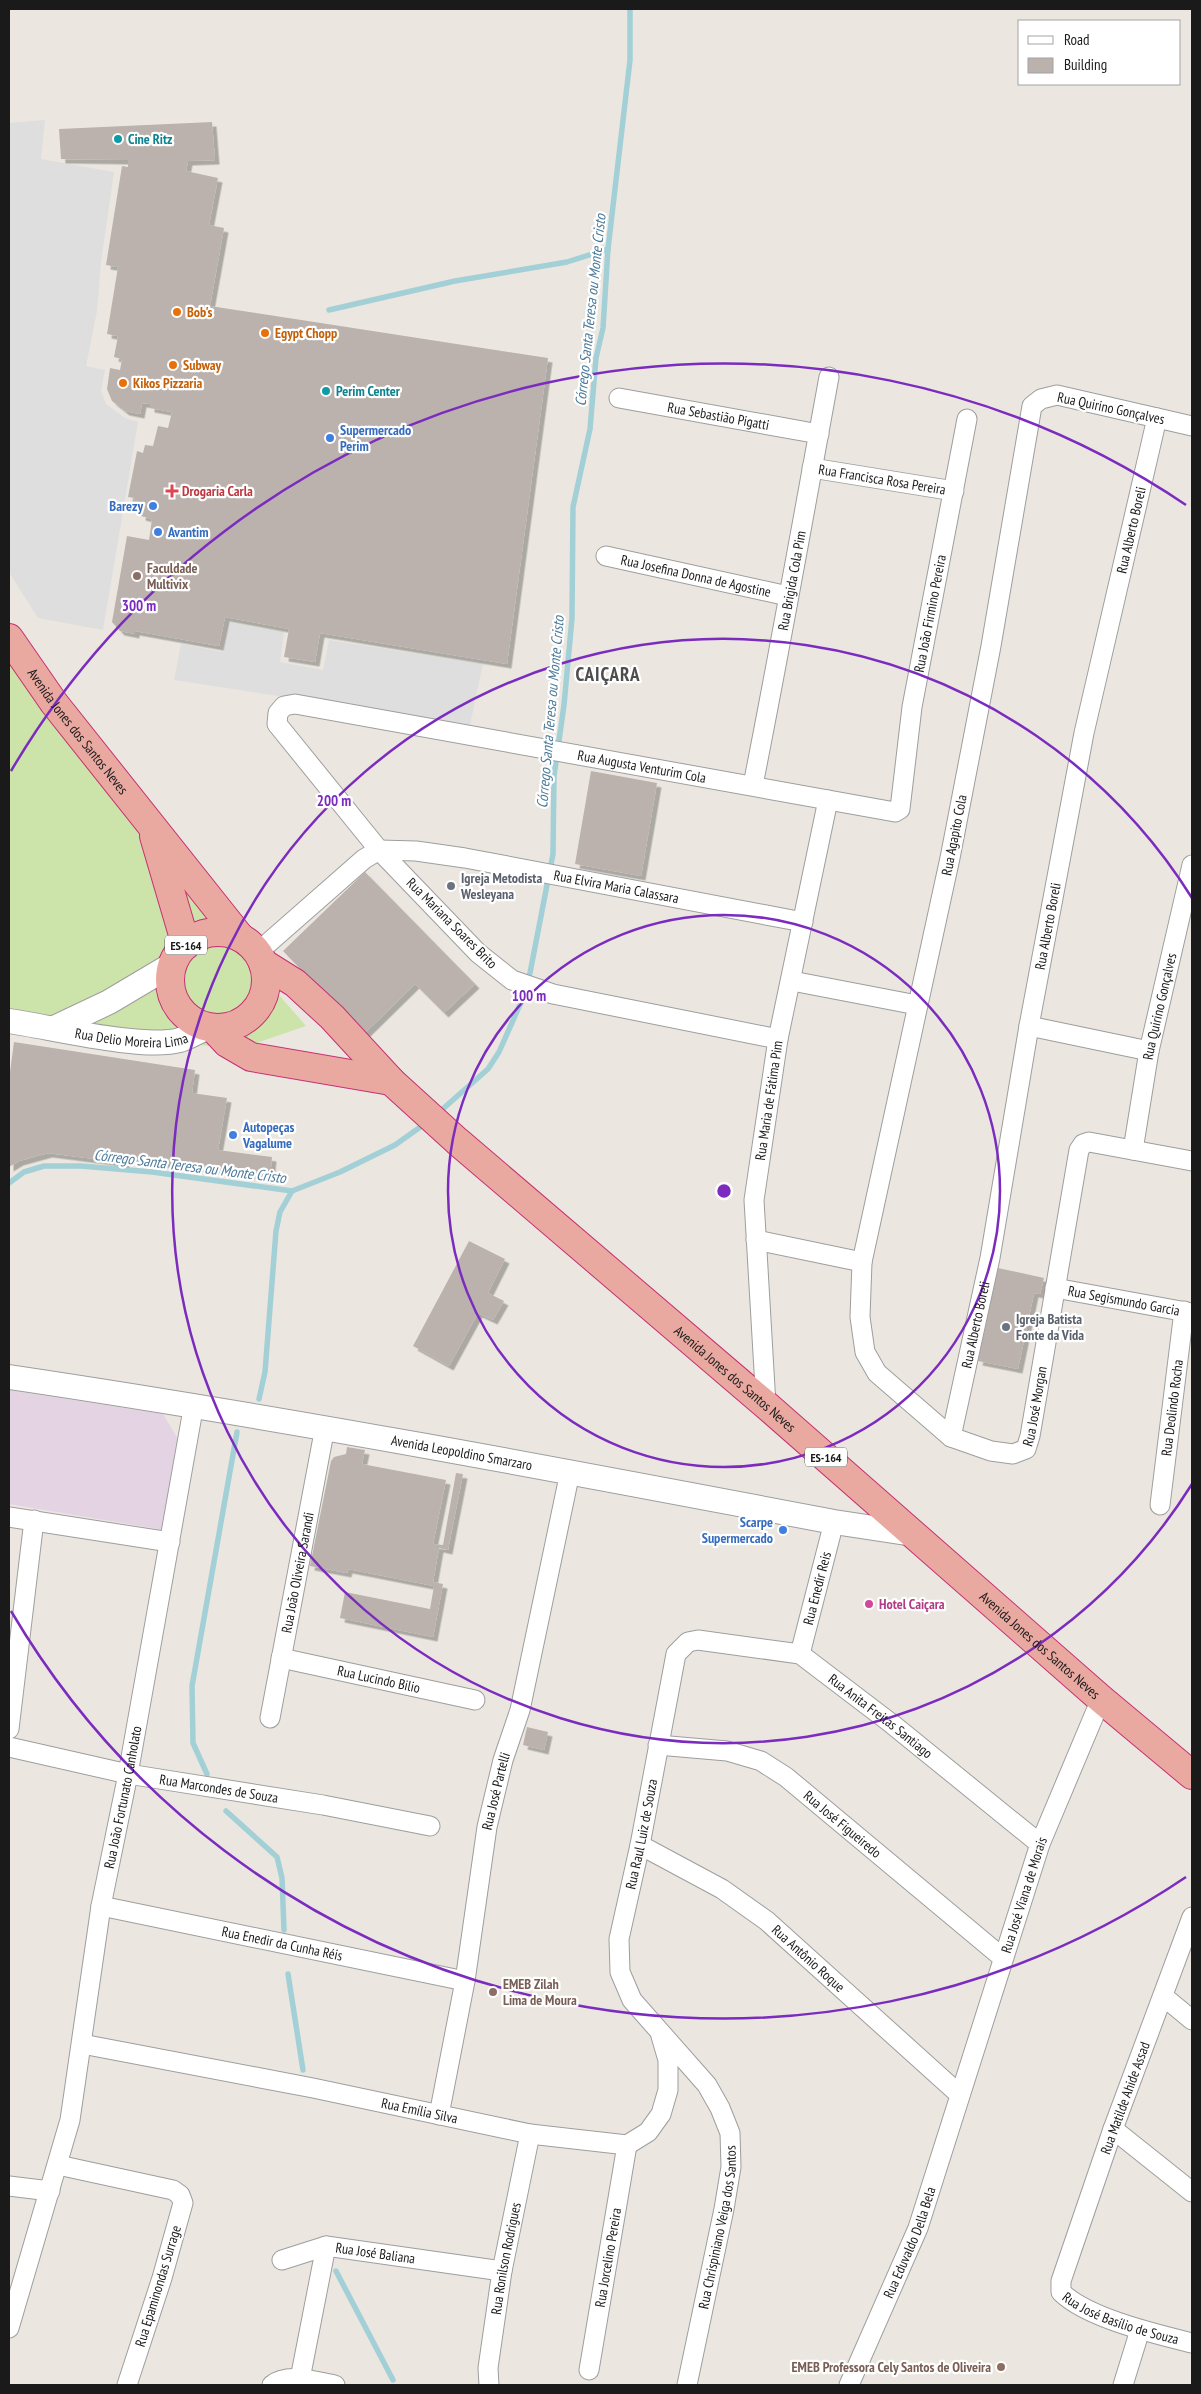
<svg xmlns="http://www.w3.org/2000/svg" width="1201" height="2394" font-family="'PT Sans Narrow',sans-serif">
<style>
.industrial{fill:#e4d3e3}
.grass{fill:#cce3a9}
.parking{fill:#dedede}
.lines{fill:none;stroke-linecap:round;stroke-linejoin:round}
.stream{stroke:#a3d0d6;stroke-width:5.5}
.building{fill:#bbb2ad;filter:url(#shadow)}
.minor-casing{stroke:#9e9e9e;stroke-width:21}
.tertiary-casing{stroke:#9e9e9e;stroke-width:26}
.trunk-casing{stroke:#c63074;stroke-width:30}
.minor{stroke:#fff;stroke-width:19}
.tertiary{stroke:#fff;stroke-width:24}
.trunk{stroke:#e9a9a0;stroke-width:28}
.ring{fill:none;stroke:#7b2cbf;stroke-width:2.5}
.culture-dot{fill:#0f9aa8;stroke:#fff;stroke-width:2}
.food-dot{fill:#e8710a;stroke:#fff;stroke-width:2}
.shop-dot{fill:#3f7fe0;stroke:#fff;stroke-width:2}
.health-dot{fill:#e0444e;stroke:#fff;stroke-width:2}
.education-dot{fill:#8d6e63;stroke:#fff;stroke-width:2}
.worship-dot{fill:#6b7280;stroke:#fff;stroke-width:2}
.hotel-dot{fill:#d1479c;stroke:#fff;stroke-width:2}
.labels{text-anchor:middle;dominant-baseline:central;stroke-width:4.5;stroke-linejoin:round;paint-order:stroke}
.shield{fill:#fff;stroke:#5f5f5f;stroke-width:1}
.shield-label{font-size:12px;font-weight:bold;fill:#1a1a1a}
.culture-label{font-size:14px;font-weight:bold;fill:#0d838f;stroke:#fff;text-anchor:start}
.food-label{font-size:14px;font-weight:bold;fill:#c56008;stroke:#fff;text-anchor:start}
.street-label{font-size:14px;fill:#1a1a1a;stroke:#fff}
.shop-label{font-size:14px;font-weight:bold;fill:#366cbe;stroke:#fff;text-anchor:start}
.health-label{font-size:14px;font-weight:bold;fill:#be3a42;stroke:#fff;text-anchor:start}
.education-label{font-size:14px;font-weight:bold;fill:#785e54;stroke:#fff;text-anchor:start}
.worship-label{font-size:14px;font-weight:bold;fill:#5b616d;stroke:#fff;text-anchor:start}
.hotel-label{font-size:14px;font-weight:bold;fill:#b23c85;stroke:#fff;text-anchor:start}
.water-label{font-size:15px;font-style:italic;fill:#4c7b9a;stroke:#fff}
.district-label{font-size:19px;font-weight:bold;letter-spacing:1px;fill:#4d4d4d;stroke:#fff}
.centre{fill:#7b2cbf;stroke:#fff;stroke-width:2.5}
.ring-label{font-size:15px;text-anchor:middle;font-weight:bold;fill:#7b2cbf;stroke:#fff;stroke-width:4.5;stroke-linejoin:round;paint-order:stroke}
</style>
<defs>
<filter id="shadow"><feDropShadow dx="4.5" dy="4.5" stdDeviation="0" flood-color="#0004"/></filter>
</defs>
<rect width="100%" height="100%" fill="#ebe7e0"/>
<path class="industrial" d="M9 1390 163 1414 181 1444 164 1530 9 1504Z"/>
<path class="grass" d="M9 652C59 725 109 798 165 866 210 921 260 972 306 1026L236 1050 9 1017Z"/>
<g class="parking">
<path d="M45 120 41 159 114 172 101 262 97 311 86 366 105 370 101 391 106 404 125 418 138 422 103 630 38 618 9 572V123Z"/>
<path d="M228 622 284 632 280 662 323 670 329 640 483 664 470 725 174 680 181 644 223 652Z"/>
</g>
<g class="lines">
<g class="stream">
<path d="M329 310 455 281 567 262 608 249"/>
<path d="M437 1114 488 1069 499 1052 522 1000 530 973 553 854 554 776 564 705 572 618 573 507 590 429 596 358 603 328 608 249 630 60V9"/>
<path d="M9 1183 24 1172 44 1166H81L152 1172 292 1191 340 1172 395 1145 426 1123"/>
<path d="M259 1399 265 1372 276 1231 280 1212 292 1191"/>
<path d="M207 1774 193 1743 192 1686 237 1432"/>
<path d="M226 1811 277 1857 282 1878 284 1930"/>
<path d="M288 1974 303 2070"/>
<path d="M336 2271 393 2380"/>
</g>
</g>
<g class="building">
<path d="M212 122 215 160 188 161 186 171 218 178 209 225 224 228 210 306 548 358 507 664 320 633 315 662 284 657 289 629 225 617 219 646 135 631V634L120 631 112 622 127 536 149 540 152 519 141 516 143 504 134 502 135 498 128 497 137 451 143 453 145 445 153 446 158 426 168 428 172 412 150 408V404L142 403 140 414 125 411 112 401 107 389 110 368 120 370 122 359 114 357 118 336 107 334 118 267 106 265 122 166 128 167V160L61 159 59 129Z"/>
<path d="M591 771 657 783 641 876 575 864Z"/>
<path d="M365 872 475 984 444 1013 415 984 364 1034 283 951Z"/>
<path d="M14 1042 195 1070 192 1093 227 1098 218 1150 272 1157 270 1177 125 1158V1163L48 1153 19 1161 9 1167V1072H10Z"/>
<path d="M469 1241 505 1259 488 1293 504 1301 493 1320 478 1313 449 1366 413 1346Z"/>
<path d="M998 1268 1044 1278 1040 1294 1034 1293 1018 1369 978 1361Z"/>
<path d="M347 1447 365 1450 362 1464 446 1480 433 1544 443 1545 456 1473 463 1474 448 1550 439 1548 433 1582 443 1584 433 1637 340 1618 345 1592 430 1609 434 1586 348 1569 347 1573 310 1566 331 1461 334 1457 346 1454Z"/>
<path d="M527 1727 548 1732 544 1750 523 1745Z"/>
</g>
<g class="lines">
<defs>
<g id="minor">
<path id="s1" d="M619 398 819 434"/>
<path id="s2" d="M1192 426 1057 395 1041 399 1032 406 991 646 950 858 862 1262 860 1317 865 1352 877 1373 951 1437 991 1451 1013 1454 1026 1449 1030 1436 1079 1150 1083 1144 1089 1142 1192 1161"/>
<path id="s3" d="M812 468 954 491"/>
<path id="s4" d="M606 556 788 596"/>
<path id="s5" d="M753 785C780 649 804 513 829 377"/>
<path id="s6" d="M258 952 364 859 379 850 416 851 465 858 803 922"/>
<path d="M792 981 917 1005"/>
<path d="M1029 1026 1149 1051"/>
<path id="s7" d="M778 1039 553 994 512 980 478 953 379 850 277 724 278 713 284 706 295 704 895 812 900 809 912 707 967 419"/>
<path id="s8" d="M1133 1150 1149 1051 1192 865"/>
<path d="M756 1240 862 1262"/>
<path id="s9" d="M1055 1288 1192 1313"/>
<path id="s10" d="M766 1405 754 1200 778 1039 828 800"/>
<path id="s11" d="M951 1437 990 1258 1029 1026 1084 733 1157 418"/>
<path id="s12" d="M1160 1505 1184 1311"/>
<path d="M9 1517 170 1542"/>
<path id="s13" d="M800 1654 834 1522"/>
<path id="s14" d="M281 1658 475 1700"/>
<path id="s15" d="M270 1718 325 1427"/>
<path d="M9 1729 34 1520"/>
<path id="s16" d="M658 1745 727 1751 761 1761 786 1777 1003 1958"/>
<path id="s17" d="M9 1747 128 1774 323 1805 430 1826"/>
<path id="s18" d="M640 1845 722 1889 767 1921 960 2095"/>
<path id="s19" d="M101 1906 465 1981"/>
<path id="s20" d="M1192 1917 1113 2129 1061 2281V2292C1087 2318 1156 2334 1192 2343"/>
<path d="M1163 1996 1192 2020"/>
<path id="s21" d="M82 2044 313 2088 530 2134 627 2145 648 2132 661 2114 668 2090V2060L661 2036"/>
<path id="s22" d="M439 2115 465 1981 487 1827 503 1760 520 1710 570 1472"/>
<path d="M1113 2129 1192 2192"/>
<path d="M58 2165 173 2190 180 2195 183 2203 162 2278 127 2385"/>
<path d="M9 2186 50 2191"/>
<path id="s23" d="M282 2260 326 2246 502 2271"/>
<path id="s24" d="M9 2328 70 2120 101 1906 128 1774 194 1404"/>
<path id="s25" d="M589 2370 627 2145"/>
<path d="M300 2379 326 2246"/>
<path d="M272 2385C288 2372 317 2382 335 2385"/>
<path id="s26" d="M489 2385 488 2368 502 2271 530 2134"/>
<path id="s27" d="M687 2385 724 2209 731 2167 730 2133 720 2108 707 2085 632 2000 620 1972 619 1939 640 1845 676 1654 688 1642 698 1640 800 1654 892 1724 1040 1844"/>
<path id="s28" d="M849 2385 918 2228 1040 1844 1101 1699"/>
<path d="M1123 2385 1140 2330"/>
</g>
<g id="tertiary">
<path id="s29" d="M9 1021C51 1027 142 1050 180 1040 189 1037 199 1031 208 1027"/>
<path d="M54 1028 109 1002 173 964"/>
<path id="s30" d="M9 1377C285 1418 560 1470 834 1522L913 1534"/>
</g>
<g id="trunk">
<path id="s31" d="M9 638 54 703 240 937"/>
<path d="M154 836 186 945"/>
<circle cx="218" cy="980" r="48"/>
<path id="s32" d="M263 963 295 983 332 1017 391 1081 457 1141 766 1405 1101 1699 1192 1775"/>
<path d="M213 1028 227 1043 251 1057 391 1081"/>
</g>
</defs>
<use href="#minor" class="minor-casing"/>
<use href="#tertiary" class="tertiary-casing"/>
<use href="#trunk" class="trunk-casing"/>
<use href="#minor" class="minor"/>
<use href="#tertiary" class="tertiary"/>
<use href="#trunk" class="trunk"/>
</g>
<g class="ring">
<circle cx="724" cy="1191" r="276"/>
<path d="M1192 1484A552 552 0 1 1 1192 898"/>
<path d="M1186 1877A827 827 0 0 1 11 1611M11 771A827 827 0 0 1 1186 505"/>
</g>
<g class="culture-dot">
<circle cx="118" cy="139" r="5"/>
<circle cx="326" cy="391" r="5"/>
</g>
<g class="food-dot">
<circle cx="177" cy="312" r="5"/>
<circle cx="265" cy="333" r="5"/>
<circle cx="173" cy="365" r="5"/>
<circle cx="123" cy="383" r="5"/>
</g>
<g class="shop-dot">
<circle cx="330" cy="438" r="5"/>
<circle cx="153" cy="506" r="5"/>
<circle cx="158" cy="532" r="5"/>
<circle cx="233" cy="1135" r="5"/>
<circle cx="783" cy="1530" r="5"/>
</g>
<path class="health-dot" d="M169.5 483.5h5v5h5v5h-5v5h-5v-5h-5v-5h5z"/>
<g class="education-dot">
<circle cx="137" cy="576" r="5"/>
<circle cx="493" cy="1992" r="5"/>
<circle cx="1001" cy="2367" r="5"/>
</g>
<g class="worship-dot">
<circle cx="451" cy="886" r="5"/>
<circle cx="1006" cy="1327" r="5"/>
</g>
<circle class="hotel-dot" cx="869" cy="1604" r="5"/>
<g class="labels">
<g class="shield">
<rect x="165" y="935.5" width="42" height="19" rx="4"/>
<rect x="805" y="1447.5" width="42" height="19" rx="4"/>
</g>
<g class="shield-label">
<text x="186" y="945">ES-164</text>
<text x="826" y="1457">ES-164</text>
</g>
<g class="culture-label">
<text x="128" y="139">Cine Ritz</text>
<text x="336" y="391">Perim Center</text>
</g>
<g class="food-label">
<text x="187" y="312">Bob's</text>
<text x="275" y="333">Egypt Chopp</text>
<text x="183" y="365">Subway</text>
<text x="133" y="383">Kikos Pizzaria</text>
</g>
<g class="street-label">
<text transform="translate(1111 408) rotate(12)">Rua Quirino Gonçalves</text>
<text stroke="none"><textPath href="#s1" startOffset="101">Rua Sebastião Pigatti</textPath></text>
<text stroke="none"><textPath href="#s3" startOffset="71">Rua Francisca Rosa Pereira</textPath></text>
<text stroke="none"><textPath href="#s11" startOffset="925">Rua Alberto Boreli</textPath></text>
<text stroke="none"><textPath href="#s4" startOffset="92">Rua Josefina Donna de Agostine</textPath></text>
<text stroke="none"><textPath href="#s5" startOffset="208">Rua Brigida Cola Pim</textPath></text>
<text stroke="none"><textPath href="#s7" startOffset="1466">Rua João Firmino Pereira</textPath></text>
<text stroke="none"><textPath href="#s31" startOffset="116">Avenida Jones dos Santos Neves</textPath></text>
<text stroke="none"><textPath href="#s7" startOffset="1005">Rua Augusta Venturim Cola</textPath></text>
<text transform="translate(954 835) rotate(-79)">Rua Agapito Cola</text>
<text stroke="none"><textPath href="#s6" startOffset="399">Rua Elvira Maria Calassara</textPath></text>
<text transform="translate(452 923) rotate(45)">Rua Mariana Soares Brito</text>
<text stroke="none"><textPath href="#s11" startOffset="520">Rua Alberto Boreli</textPath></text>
<text stroke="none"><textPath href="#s8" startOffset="146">Rua Quirino Gonçalves</textPath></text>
<text stroke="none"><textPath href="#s29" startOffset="124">Rua Delio Moreira Lima</textPath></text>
<text stroke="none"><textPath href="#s10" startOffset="306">Rua Maria de Fátima Pim</textPath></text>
<text stroke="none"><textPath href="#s9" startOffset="70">Rua Segismundo Garcia</textPath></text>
<text stroke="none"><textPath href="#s11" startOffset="115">Rua Alberto Boreli</textPath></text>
<text stroke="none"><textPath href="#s32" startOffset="630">Avenida Jones dos Santos Neves</textPath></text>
<text stroke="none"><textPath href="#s2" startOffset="1374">Rua José Morgan</textPath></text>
<text stroke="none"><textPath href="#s12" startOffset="98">Rua Deolindo Rocha</textPath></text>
<text stroke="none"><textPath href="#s30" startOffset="459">Avenida Leopoldino Smarzaro</textPath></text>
<text stroke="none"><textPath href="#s15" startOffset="148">Rua João Oliveira Sarandi</textPath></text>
<text stroke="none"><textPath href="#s13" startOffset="68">Rua Enedir Reis</textPath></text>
<text stroke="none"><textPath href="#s32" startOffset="1035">Avenida Jones dos Santos Neves</textPath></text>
<text stroke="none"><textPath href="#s14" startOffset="100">Rua Lucindo Bilio</textPath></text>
<text stroke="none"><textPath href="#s27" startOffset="1009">Rua Anita Freitas Santiago</textPath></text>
<text stroke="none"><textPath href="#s17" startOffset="214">Rua Marcondes de Souza</textPath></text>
<text stroke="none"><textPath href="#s22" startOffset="329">Rua José Partelli</textPath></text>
<text stroke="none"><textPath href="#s24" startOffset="544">Rua João Fortunato Canholato</textPath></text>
<text stroke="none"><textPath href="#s16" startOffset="208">Rua José Figueiredo</textPath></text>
<text stroke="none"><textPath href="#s27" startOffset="594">Rua Raul Luiz de Souza</textPath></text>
<text stroke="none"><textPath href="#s28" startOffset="521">Rua José Viana de Morais</textPath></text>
<text stroke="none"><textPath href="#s19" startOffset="185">Rua Enedir da Cunha Réis</textPath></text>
<text stroke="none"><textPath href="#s18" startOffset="204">Rua Antônio Roque</textPath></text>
<text transform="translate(1125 2098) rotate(-70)">Rua Matilde Ahide Assad</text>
<text stroke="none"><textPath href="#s21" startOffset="344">Rua Emília Silva</textPath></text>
<text stroke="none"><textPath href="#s27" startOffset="161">Rua Chrispiniano Veiga dos Santos</textPath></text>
<text stroke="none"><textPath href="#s28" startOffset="155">Rua Eduvaldo Della Bela</textPath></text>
<text stroke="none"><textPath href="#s23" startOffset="96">Rua José Baliana</textPath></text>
<text stroke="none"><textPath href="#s25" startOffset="114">Rua Jorcelino Pereira</textPath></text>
<text stroke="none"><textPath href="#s26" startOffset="128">Rua Ronilson Rodrigues</textPath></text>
<text transform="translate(158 2286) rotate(-73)">Rua Epaminondas Surrage</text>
<text stroke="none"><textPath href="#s20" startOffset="464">Rua José Basílio de Souza</textPath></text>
</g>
<g class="shop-label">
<text x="340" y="430">Supermercado<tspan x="340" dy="16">Perim</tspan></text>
<text x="143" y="506" text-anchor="end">Barezy</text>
<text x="168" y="532">Avantim</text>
<text x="243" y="1127">Autopeças<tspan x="243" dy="16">Vagalume</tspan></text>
<text x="773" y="1522" text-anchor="end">Scarpe<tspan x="773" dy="16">Supermercado</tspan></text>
</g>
<g class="health-label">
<text x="182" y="491">Drogaria Carla</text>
</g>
<g class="education-label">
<text x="147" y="568">Faculdade<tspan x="147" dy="16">Multivix</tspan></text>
<text x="503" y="1984">EMEB Zilah<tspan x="503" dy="16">Lima de Moura</tspan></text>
<text x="991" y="2367" text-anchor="end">EMEB Professora Cely Santos de Oliveira</text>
</g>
<g class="worship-label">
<text x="461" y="878">Igreja Metodista<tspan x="461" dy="16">Wesleyana</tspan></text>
<text x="1016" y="1319">Igreja Batista<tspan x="1016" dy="16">Fonte da Vida</tspan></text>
</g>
<g class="hotel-label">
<text x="879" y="1604">Hotel Caiçara</text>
</g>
<g class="water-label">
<text transform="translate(590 310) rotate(-84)">Córrego Santa Teresa ou Monte Cristo</text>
<text transform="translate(550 712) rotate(-85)">Córrego Santa Teresa ou Monte Cristo</text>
<text transform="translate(190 1166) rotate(7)">Córrego Santa Teresa ou Monte Cristo</text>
</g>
<g class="district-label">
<text x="608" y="674">CAIÇARA</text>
</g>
</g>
<circle cx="724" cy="1191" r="8" class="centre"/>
<g class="ring-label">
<text x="139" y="611">300 m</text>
<text x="334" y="806">200 m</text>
<text x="529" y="1001">100 m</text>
</g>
<rect width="1201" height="2394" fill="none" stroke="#1a1a1a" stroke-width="20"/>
<rect x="1018" y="20" width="162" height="65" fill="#ffffff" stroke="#a3a3a3"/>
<rect x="1028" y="36" width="25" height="8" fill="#ffffff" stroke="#a3a3a3"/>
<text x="1064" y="45" font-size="15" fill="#1a1a1a">Road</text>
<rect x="1028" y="58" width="25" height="15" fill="#bbb2ad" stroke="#a3a3a3"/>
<text x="1064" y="70" font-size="15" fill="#1a1a1a">Building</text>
</svg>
